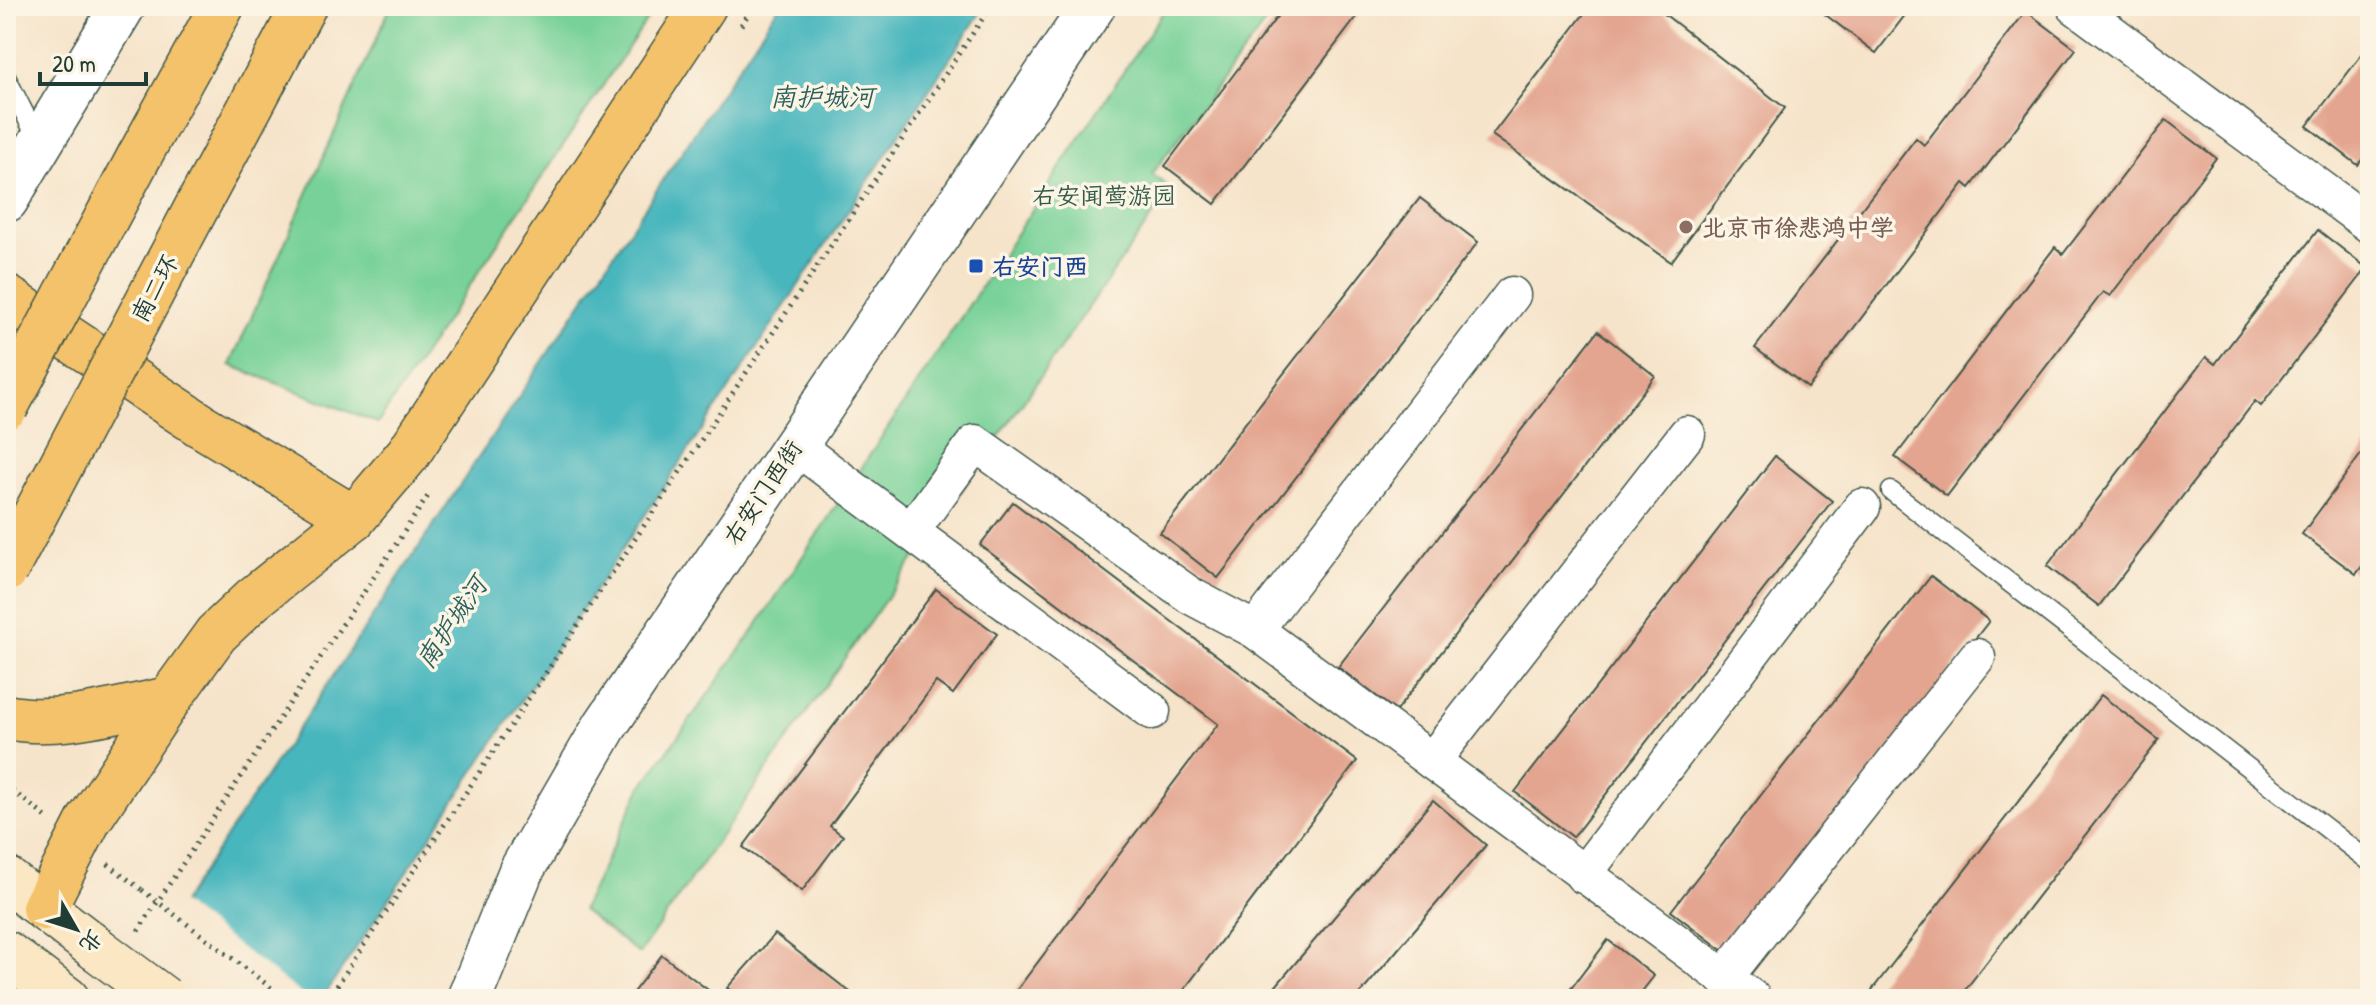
<svg xmlns="http://www.w3.org/2000/svg" width="2376" height="1005" font-family="'Patrick Hand','LXGW WenKai TC',sans-serif">
<style>
.green{fill:#77d198;stroke:#4b8766;stroke-width:2}
.water{fill:#47b6bd;stroke:#337a78;stroke-width:2}
.pier{fill:#f6e4ca}
.building{fill:#e3a590}
.lines{fill:none;stroke-linecap:round;stroke-linejoin:round}
.service-casing{stroke:#3f564a;stroke-width:21}
.minor-casing{stroke:#3f564a;stroke-width:39}
.tertiary-casing{stroke:#3f564a;stroke-width:47}
.secondary-casing{stroke:#3f564a;stroke-width:47}
.trunk-casing{stroke:#3f564a;stroke-width:47}
.path{stroke:#3f564a;stroke-width:5;stroke-dasharray:2 6;stroke-linecap:butt}
.service{stroke:#fff;stroke-width:18}
.minor{stroke:#fff;stroke-width:36}
.tertiary{stroke:#fff;stroke-width:44}
.secondary{stroke:#fbe7c3;stroke-width:44}
.trunk{stroke:#f4c26a;stroke-width:44}
.secondary-bridge-casing{stroke:#3f564a;stroke-width:47;stroke-linecap:butt}
.trunk-bridge-casing{stroke:#3f564a;stroke-width:47;stroke-linecap:butt}
.path-bridge{stroke:#3f564a;stroke-width:5;stroke-dasharray:2 6;stroke-linecap:butt}
.secondary-bridge{stroke:#fbe7c3;stroke-width:44}
.trunk-bridge{stroke:#f4c26a;stroke-width:44}
.education-dot{fill:#8d6e63;stroke:#fcf5e5;stroke-width:3}
.transit-dot{fill:#1a4fb4;stroke:#fcf5e5;stroke-width:3}
.labels{text-anchor:middle;dominant-baseline:central;stroke-width:7;stroke-linejoin:round;paint-order:stroke}
.park-label{font-size:24px;fill:#315b48;stroke:#fcf5e5}
.education-label{font-size:24px;font-weight:bold;fill:#785e54;stroke:#fcf5e5;text-anchor:start}
.transit-label{font-size:24px;font-weight:bold;fill:#164399;stroke:#fcf5e5;text-anchor:start}
.street-label{font-size:24px;fill:#1f3d34;stroke:#fcf5e5}
.water-label{font-size:26px;font-style:italic;fill:#2b615d;stroke:#fcf5e5}
</style>
<rect width="100%" height="100%" fill="#fcf5e5"/>
<filter id="ink" filterUnits="userSpaceOnUse"><feTurbulence type="fractalNoise" baseFrequency=".0125" numOctaves="2"/><feDisplacementMap in="SourceGraphic" scale="16" xChannelSelector="R" yChannelSelector="G"/><feConvolveMatrix kernelMatrix="1 2 1 2 8 2 1 2 1" color-interpolation-filters="sRGB"/></filter>
<filter id="wash" filterUnits="userSpaceOnUse"><feTurbulence type="fractalNoise" baseFrequency=".006" numOctaves="4" result="noise"/><feDisplacementMap in="SourceGraphic" scale="32" xChannelSelector="R" yChannelSelector="G"/><feGaussianBlur stdDeviation="1.8" result="paint"/><feColorMatrix in="noise" values="0 0 0 0 0 0 0 0 0 0 0 0 0 0 0 0 0 1.4 0 .05"/><feComposite in="paint" operator="in"/></filter>
<g filter="url(#wash)">
<rect width="100%" height="100%" fill="#f6e4ca"/>
<g class="green">
<path d="M391 6H656L378 423 230 365Z"/>
<path d="M1167 6H1278L1152 174 1171 189 639 954 582 910 641 788 754 630Z"/>
</g>
<path class="water" d="M779 6H985L322 999H118Z"/>
<path class="pier" d="M179 901 308 999H114Z"/>
<g id="blocks">
<g class="building">
<path d="M1285 6H1365L1215 204 1165 166Z"/>
<path d="M1590 6H1654L1785 108 1671 262 1492 135Z"/>
<path d="M1814 6H1912L1876 53Z"/>
<path d="M2026 11 2076 49 1970 188 1964 183 1808 388 1755 348 1916 138 1924 145Z"/>
<path d="M2370 44V149L2358 165 2307 126Z"/>
<path d="M2166 120 2216 158 2110 296 2103 292 1947 496 1895 457 2055 247 2063 254Z"/>
<path d="M1420 198 1478 242 1218 578 1160 533Z"/>
<path d="M2318 230 2367 268 2261 406 2255 401 2099 606 2047 566 2206 357 2215 364Z"/>
<path d="M1598 331 1655 376 1396 711 1338 667Z"/>
<path d="M2370 442V556L2356 574 2302 534Z"/>
<path d="M1775 456 1832 501 1573 837 1515 792Z"/>
<path d="M1013 502 1357 761 1177 999H1010L1218 724 980 545Z"/>
<path d="M1931 576 1989 621 1729 955 1671 911Z"/>
<path d="M936 589 997 634 953 694 936 682 830 826 843 836 802 891 743 847Z"/>
<path d="M2101 695 2159 740 1958 999H1865Z"/>
<path d="M1433 800 1486 845 1356 999H1265Z"/>
<path d="M775 934 859 999H742L727 988Z"/>
<path d="M1608 940 1654 976 1636 999H1563Z"/>
<path d="M662 955 720 999H628Z"/>
</g>
</g>
</g>
<g filter="url(#ink)">
<use href="#blocks" fill-opacity="0" stroke="#3f564a" stroke-width="2"/>
<g class="lines">
<defs>
<g id="service">
<path d="M6 77 39 142"/>
<path d="M1891 491 2370 862"/>
</g>
<g id="minor">
<path d="M2075 6 2370 225"/>
<path d="M794 445 1152 711"/>
<path d="M912 530 975 443 1191 596 1255 630 1753 999"/>
<path d="M1255 630 1512 295"/>
<path d="M1432 761 1687 434"/>
<path d="M1583 875 1862 507"/>
<path d="M1725 977 1977 657"/>
</g>
<g id="tertiary">
<path d="M6 200 123 6"/>
<path d="M469 999 521 871 605 726 1093 6"/>
</g>
<g id="secondary">
<path d="M6 879 97 949"/>
<path d="M6 953 67 999"/>
</g>
<g id="trunk">
<path d="M140 155 222 6"/>
<path d="M198 205 304 6"/>
<path d="M6 297 202 426 354 518"/>
<path d="M6 717C59 728 117 709 169 699"/>
<path d="M44 908 89 820 169 699 216 634 253 599 354 518 408 454 704 6"/>
</g>
</defs>
<use href="#service" class="service-casing"/>
<use href="#minor" class="minor-casing"/>
<use href="#tertiary" class="tertiary-casing"/>
<use href="#secondary" class="secondary-casing"/>
<use href="#trunk" class="trunk-casing"/>
<g class="path">
<path d="M741 25 754 6"/>
<path d="M6 786 46 817"/>
<path d="M108 864 142 890"/>
<path d="M138 931 430 493"/>
<path d="M328 999 991 6"/>
</g>
<use href="#service" class="service"/>
<use href="#minor" class="minor"/>
<use href="#tertiary" class="tertiary"/>
<use href="#secondary" class="secondary"/>
<use href="#trunk" class="trunk"/>
<defs>
<path id="secondary-bridge" d="M97 949 164 999"/>
<g id="trunk-bridge">
<path d="M6 407 140 155"/>
<path d="M6 570 198 205"/>
</g>
</defs>
<use href="#secondary-bridge" class="secondary-bridge-casing"/>
<use href="#trunk-bridge" class="trunk-bridge-casing"/>
<path class="path-bridge" d="M142 890 286 999"/>
<use href="#secondary-bridge" class="secondary-bridge"/>
<use href="#trunk-bridge" class="trunk-bridge"/>
</g>
</g>
<circle class="education-dot" cx="1686" cy="227" r="8"/>
<rect class="transit-dot" x="968" y="258" width="16" height="16" rx="4"/>
<g class="labels">
<g class="park-label">
<text x="1104" y="195">右安闻莺游园</text>
</g>
<g class="education-label">
<text x="1702" y="227">北京市徐悲鸿中学</text>
</g>
<g class="transit-label">
<text x="992" y="266">右安门西</text>
</g>
<g class="street-label">
<text transform="translate(154 288) rotate(-62)">南二环</text>
<text transform="translate(762 492) rotate(-56)">右安门西街</text>
</g>
<g class="water-label">
<text x="822" y="96">南护城河</text>
<text transform="translate(451 622) rotate(-56)">南护城河</text>
</g>
</g>
<rect width="2376" height="1005" fill="none" stroke="#fcf5e5" stroke-width="32"/>
<g transform="translate(76 929) rotate(129)" stroke="#fcf5e5" stroke-width="6" paint-order="stroke">
<path d="M0-6L14 30L0 20L-14 30Z" fill="#1f3d34"/>
<text y="-12" font-size="22" font-weight="bold" text-anchor="middle" fill="#1f3d34">北</text>
</g>
<path d="M40 72v12h106v-12" fill="none" stroke="#1f3d34" stroke-width="4"/>
<text x="52" y="72" font-size="24" fill="#1f3d34" stroke="#fcf5e5" stroke-width="6" paint-order="stroke">20 m</text>
</svg>
